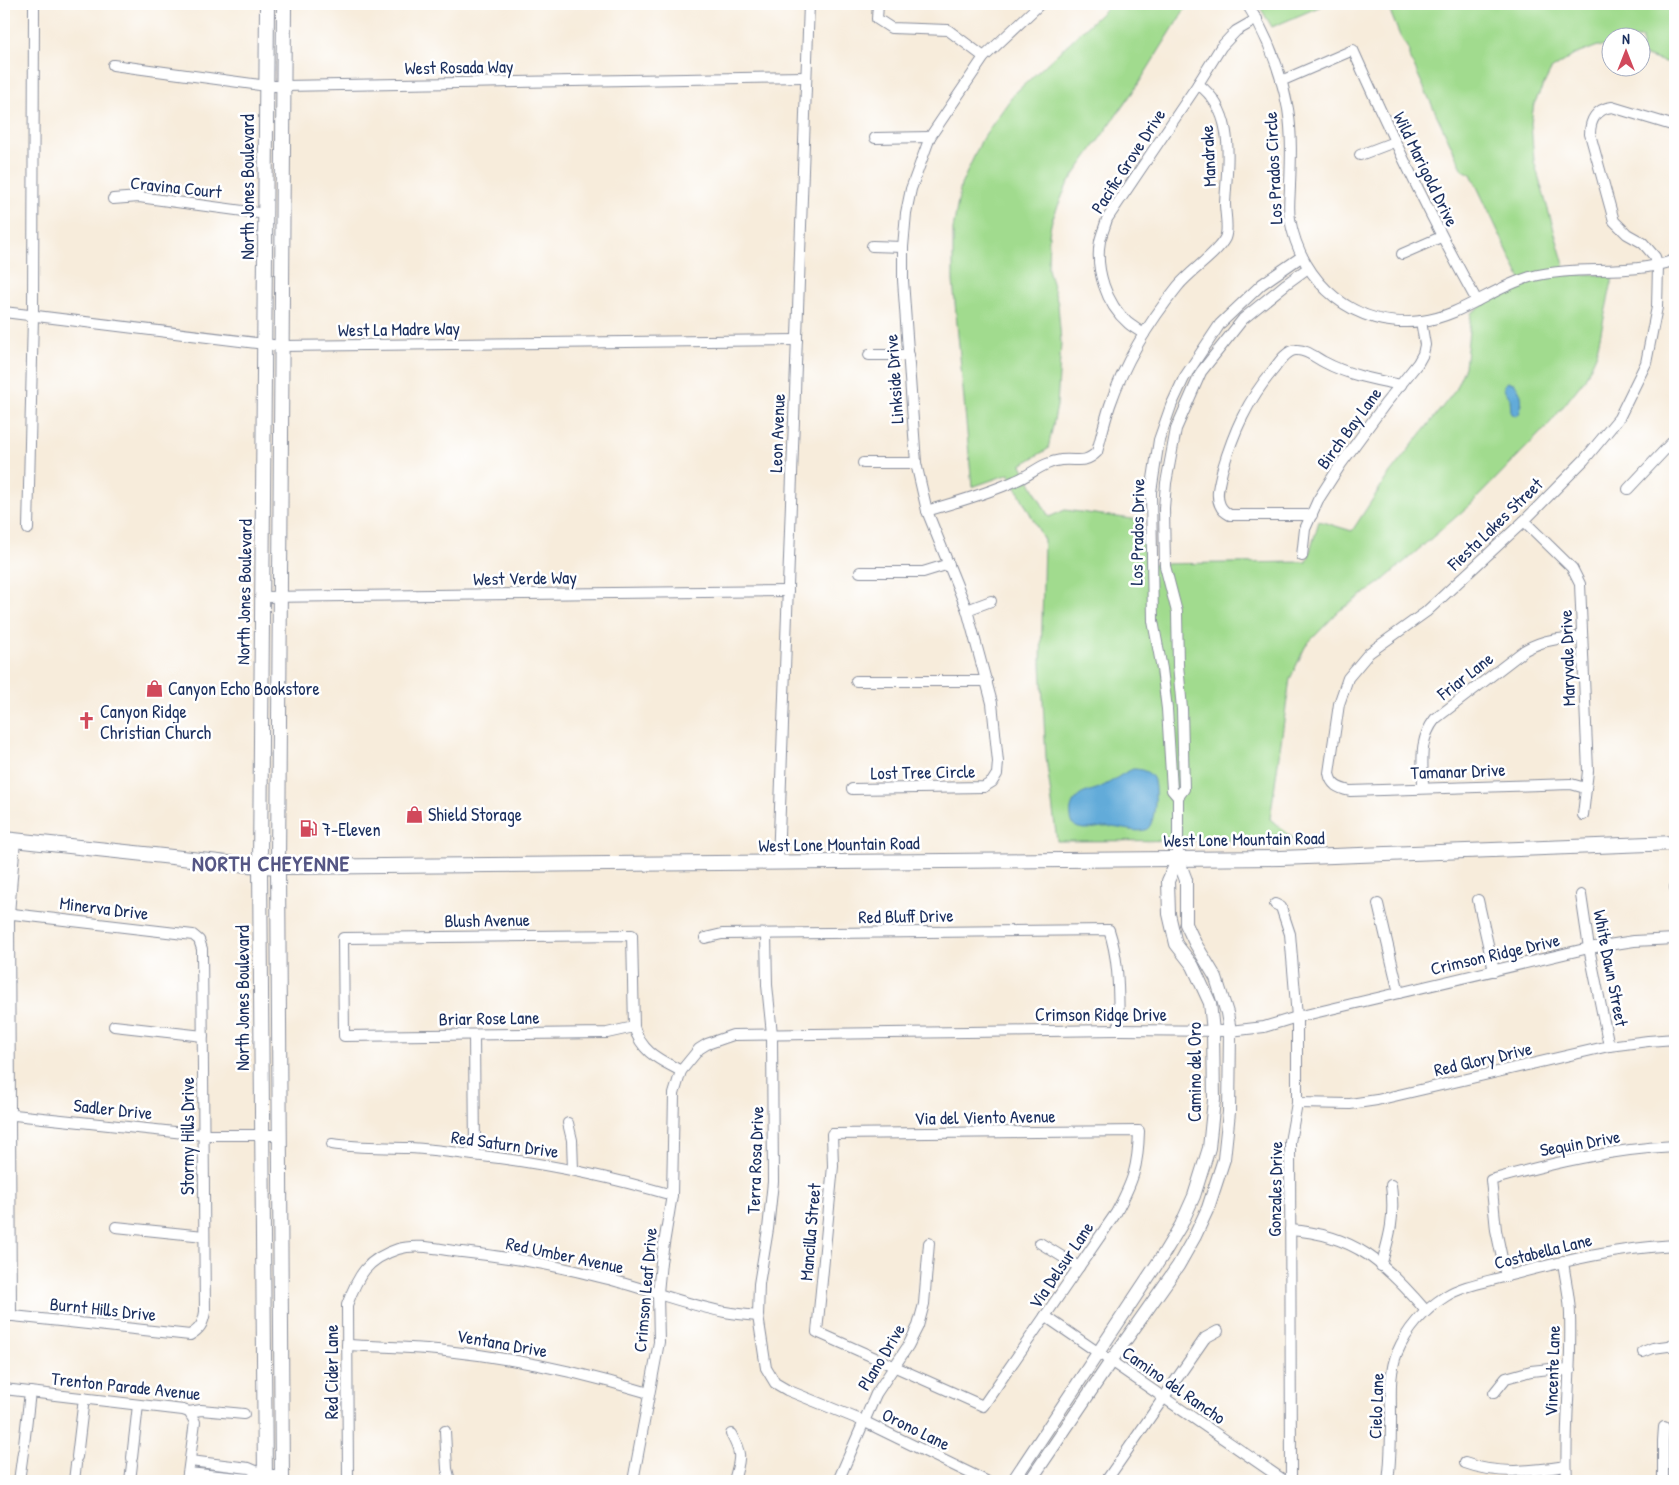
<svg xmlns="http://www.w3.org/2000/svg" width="1679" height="1485" font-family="'Patrick Hand',sans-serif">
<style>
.green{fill:#a1db8e;stroke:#5e8576}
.water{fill:#62abd9;stroke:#3e6d9c}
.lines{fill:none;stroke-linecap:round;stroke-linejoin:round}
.minor-casing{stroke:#898e9c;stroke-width:12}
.tertiary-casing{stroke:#898e9c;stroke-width:14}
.secondary-casing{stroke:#898e9c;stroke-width:16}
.minor{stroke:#fff;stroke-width:10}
.tertiary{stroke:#fff;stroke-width:12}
.secondary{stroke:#fff;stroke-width:14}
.labels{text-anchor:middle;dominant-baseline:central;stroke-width:5;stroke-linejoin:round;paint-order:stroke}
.street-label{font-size:18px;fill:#1b2f5e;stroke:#fff}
.poi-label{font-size:18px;fill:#1b2f5e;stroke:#fff;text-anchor:start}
.district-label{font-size:22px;font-weight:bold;letter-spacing:1px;fill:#555684;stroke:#fff}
</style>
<rect width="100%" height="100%" fill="#fff"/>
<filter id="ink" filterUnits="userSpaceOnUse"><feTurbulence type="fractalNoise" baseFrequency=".02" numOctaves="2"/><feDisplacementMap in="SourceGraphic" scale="10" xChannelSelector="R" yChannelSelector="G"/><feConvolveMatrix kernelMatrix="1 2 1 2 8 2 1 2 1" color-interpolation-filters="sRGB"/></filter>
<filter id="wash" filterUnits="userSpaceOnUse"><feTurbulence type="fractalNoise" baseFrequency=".0096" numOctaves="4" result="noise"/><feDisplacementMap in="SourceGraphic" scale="20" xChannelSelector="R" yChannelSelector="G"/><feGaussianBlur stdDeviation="1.12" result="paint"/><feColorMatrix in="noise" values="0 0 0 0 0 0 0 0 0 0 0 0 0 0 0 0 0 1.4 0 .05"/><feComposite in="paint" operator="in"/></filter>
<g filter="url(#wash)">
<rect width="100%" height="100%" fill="#f7ecdb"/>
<g class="green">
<path d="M1111 4H1188L1137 86 1067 185 1052 220 1049 234 1048 269 1058 304 1061 342 1057 406 1048 449 1021 465 1049 517 1065 510 1140 520 1147 564 1307 562 1319 521 1352 531 1387 477 1454 392 1465 367 1471 313 1496 296 1523 284 1471 174 1463 170 1456 156 1410 58V52L1400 36 1387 4H1675V65L1642 55V38H1612L1611 48 1598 46 1574 55 1551 70 1534 104 1531 123 1534 161 1567 275 1591 274 1613 277 1596 355 1585 379 1550 423 1472 503 1380 583 1339 611 1306 645 1290 679 1270 819 1295 840 1057 841 1046 758 1041 664 1044 540 1009 474 972 487 953 281V229L961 185 982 139 1014 94Z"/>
<path d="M1258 4H1326L1272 27Z"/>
</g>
<g class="water">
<path d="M1508 382 1514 383C1523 392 1523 403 1519 414L1516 416 1511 413 1510 398 1504 389V385Z"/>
<path d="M1133 769C1140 769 1149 771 1153 778 1157 786 1156 824 1147 829 1139 834 1119 827 1110 827 1100 826 1089 831 1079 828 1074 827 1071 822 1071 817 1070 811 1071 804 1076 799 1082 791 1095 791 1103 786 1114 781 1122 773 1133 769Z"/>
</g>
</g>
<g filter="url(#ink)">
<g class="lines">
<defs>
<g id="minor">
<path d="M878 4 877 19 891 28 948 30 984 57"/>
<path d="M1247 4C1267 35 1281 72 1288 109 1292 134 1291 160 1290 185 1290 195 1288 208 1290 219 1301 283 1355 330 1422 321 1461 316 1492 288 1530 277 1578 264 1628 277 1675 260"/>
<path d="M113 65 267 86H283L806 77"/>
<path d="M1281 81 1353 50C1391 135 1431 219 1477 301"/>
<path d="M875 138 930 137"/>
<path d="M1360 155 1394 142"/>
<path d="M113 199 139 197 266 214"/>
<path d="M872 246 903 247"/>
<path d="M1402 254 1441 237"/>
<path d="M4 312 281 346 797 340"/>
<path d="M1144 334C1138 330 1133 327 1128 323 1106 304 1095 269 1100 241 1102 233 1105 226 1107 219L1198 84 1221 47 1236 31 1257 19"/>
<path d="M869 355H909"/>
<path d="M863 463H916"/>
<path d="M1628 489 1675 439"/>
<path d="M927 511C956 502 987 494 1015 481 1031 475 1043 462 1061 460 1076 458 1084 465 1097 452 1101 437 1105 420 1110 405 1125 361 1149 322 1178 286 1190 271 1217 254 1225 238 1229 229 1225 213 1225 204 1227 162 1237 113 1198 84"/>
<path d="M1312 515H1230C1225 512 1222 510 1220 505 1215 495 1220 481 1222 471 1234 431 1247 401 1274 369 1279 362 1287 350 1296 350 1306 349 1316 358 1324 362 1348 375 1375 380 1401 385"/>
<path d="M1524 521 1572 568 1580 584 1588 771 1583 815"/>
<path d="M28 529 33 316 34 4"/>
<path d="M1302 556 1305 529 1318 500 1341 464 1385 404 1418 363 1423 354 1425 345 1421 321"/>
<path d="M860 572H923L949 564"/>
<path d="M263 597 788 591"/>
<path d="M967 610 991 601"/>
<path d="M856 681H987"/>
<path d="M1423 788C1423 762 1418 741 1435 719L1525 650C1544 639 1562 638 1582 637"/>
<path d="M1585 788 1571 784 1350 791C1338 788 1331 785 1329 773L1339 704 1348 678 1369 653 1426 612 1524 521 1584 460 1619 418 1646 363 1657 307 1658 266 1655 257 1643 243 1627 234 1614 221 1590 134C1590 120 1596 109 1612 107L1675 126"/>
<path d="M852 789 984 787 992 782 997 774 998 762 992 703 967 610 927 511 916 463 903 280V247L906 213 911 189 930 137 984 57 1040 4"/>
<path d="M1178 797 1172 790 1167 709 1162 669 1153 621 1151 492 1159 440 1171 406 1184 378 1220 324 1262 284 1301 257"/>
<path d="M1178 859V797L1184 789 1182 709 1178 665 1177 612 1165 566 1164 508 1166 483 1176 429 1201 372 1243 319 1286 284 1308 268"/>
<path d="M778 863 809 4"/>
<path d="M1675 887V888"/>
<path d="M1581 895 1589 948 1609 1046"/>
<path d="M1478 900 1494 971"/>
<path d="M1275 904 1281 907 1290 934 1297 1017V1103L1290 1142 1291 1481"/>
<path d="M1378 904 1399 993"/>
<path d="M4 913 193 935 199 940 202 949 205 1312C203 1324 200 1329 190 1335L4 1315"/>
<path d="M766 934 767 985 772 1034 773 1182 768 1229 759 1284 758 1316 766 1368 775 1383 787 1390 863 1421 986 1481"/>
<path d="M705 938 722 934 1109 930C1120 963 1118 996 1119 1030"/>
<path d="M114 1026 203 1036"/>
<path d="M634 1027 607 1033 344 1036 343 938 632 935 634 1027C642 1053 659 1059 681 1071"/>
<path d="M474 1035 475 1155"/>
<path d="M1297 1103 1350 1104 1377 1100 1609 1046 1648 1041 1675 1039"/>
<path d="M5 1114 203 1135H279"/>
<path d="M568 1123 572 1140 573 1170"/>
<path d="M1139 1131C1138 1168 1133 1181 1116 1213L983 1406 817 1332 833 1166 832 1134Z"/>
<path d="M332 1144C357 1148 383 1147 408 1148 430 1149 452 1152 473 1155 540 1162 607 1176 672 1195"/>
<path d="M116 1227 204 1236"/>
<path d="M1290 1230C1354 1234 1386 1264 1426 1311"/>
<path d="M1040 1243 1079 1267"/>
<path d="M1563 1261C1565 1279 1570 1297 1570 1315 1572 1371 1564 1426 1567 1481"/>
<path d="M1381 1266C1390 1235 1395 1217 1391 1185"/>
<path d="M1506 1277 1496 1230 1491 1180C1552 1163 1612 1149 1675 1146"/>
<path d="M11 1316 9 914 15 840"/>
<path d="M1045 1316 1285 1481"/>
<path d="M347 1345C380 1347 414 1347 446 1351 515 1358 583 1373 649 1393"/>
<path d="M1643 1352 1653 1348 1675 1345"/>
<path d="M4 1389 183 1410 189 1412 201 1410 244 1414"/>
<path d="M1494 1393 1506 1378 1531 1371 1550 1369 1570 1371"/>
<path d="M445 1431 447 1469 450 1481"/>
<path d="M731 1434C743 1456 740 1458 734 1481"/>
<path d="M24 1445 30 1392"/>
<path d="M77 1457 84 1398"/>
<path d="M132 1458 138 1405"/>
<path d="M190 1461 249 1468 265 1475"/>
<path d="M1465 1463C1497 1475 1533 1471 1566 1466"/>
<path d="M188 1473 249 1479 265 1475H282"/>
<path d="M19 1481 23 1452"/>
<path d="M74 1481 76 1464"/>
<path d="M130 1481 132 1464"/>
<path d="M187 1481 195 1422 189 1412"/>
<path d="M348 1481 347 1305C358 1275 367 1259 398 1249 418 1243 442 1250 462 1252 509 1257 555 1265 600 1277 642 1287 683 1304 725 1312 736 1314 747 1315 758 1316"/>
<path d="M633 1481 659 1342 658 1293 661 1262 672 1195 674 1094 681 1071 699 1049 707 1044 733 1035 1119 1030 1230 1031 1264 1027 1297 1017 1589 948 1634 941 1675 939"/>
<path d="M838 1481 876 1394 908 1346 918 1326 924 1304 929 1243"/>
<path d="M1106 1481 1205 1338 1218 1331"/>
<path d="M1388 1481C1391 1460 1391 1438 1391 1417 1391 1395 1389 1373 1397 1353 1407 1329 1424 1310 1446 1296 1464 1285 1487 1282 1507 1276 1563 1261 1618 1248 1675 1245"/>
<path d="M1663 1481V1441L1664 1427"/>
</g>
<g id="tertiary">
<path d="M1013 1481 1163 1255 1181 1225 1194 1196 1209 1148 1214 1100 1213 1031 1210 1003 1193 966 1176 944 1169 914 1168 881 1178 859"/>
<path d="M1030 1481 1111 1361 1178 1266 1195 1236 1208 1208 1224 1159 1229 1112 1230 1031 1227 1013 1216 978 1195 943 1186 924V880L1178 859"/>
</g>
<g id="secondary">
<path d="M4 839 247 865 278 867 1280 858 1675 843"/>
<path d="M265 1481 260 866 267 4"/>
<path d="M282 1481 278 867 284 4"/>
</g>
</defs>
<use href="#minor" class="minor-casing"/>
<use href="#tertiary" class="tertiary-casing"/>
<use href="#secondary" class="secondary-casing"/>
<use href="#minor" class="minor"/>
<use href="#tertiary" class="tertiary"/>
<use href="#secondary" class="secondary"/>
</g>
</g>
<defs>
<symbol id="shop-bare" viewBox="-9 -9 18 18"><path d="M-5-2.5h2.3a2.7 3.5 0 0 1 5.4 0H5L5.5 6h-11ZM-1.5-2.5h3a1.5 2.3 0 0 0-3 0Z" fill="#d1495b" stroke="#fff" stroke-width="2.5" paint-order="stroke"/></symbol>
<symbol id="church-bare" viewBox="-9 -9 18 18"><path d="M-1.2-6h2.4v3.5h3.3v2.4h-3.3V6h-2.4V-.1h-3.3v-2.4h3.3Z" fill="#d1495b" stroke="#fff" stroke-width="2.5" paint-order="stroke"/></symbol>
<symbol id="fuel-bare" viewBox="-9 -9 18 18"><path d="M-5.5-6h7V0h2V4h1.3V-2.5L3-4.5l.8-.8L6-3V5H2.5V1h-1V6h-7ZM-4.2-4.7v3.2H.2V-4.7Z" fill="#d1495b" stroke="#fff" stroke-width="2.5" paint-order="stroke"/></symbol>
</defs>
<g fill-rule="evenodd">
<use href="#shop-bare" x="142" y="676" width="25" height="25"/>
<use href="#church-bare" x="74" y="708" width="25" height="25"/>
<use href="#shop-bare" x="402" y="802" width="25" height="25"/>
<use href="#fuel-bare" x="296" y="816" width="25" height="25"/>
</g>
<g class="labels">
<g class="street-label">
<text transform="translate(459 67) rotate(-1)">West Rosada Way</text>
<text transform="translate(1208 156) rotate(-93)">Mandrake</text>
<text transform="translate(1128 161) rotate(-57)">Pacific Grove Drive</text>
<text transform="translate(1273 168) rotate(-93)">Los Prados Circle</text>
<text transform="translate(1426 169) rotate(64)">Wild Marigold Drive</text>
<text transform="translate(176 187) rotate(6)">Cravina Court</text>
<text transform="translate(247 187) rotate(-90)">North Jones Boulevard</text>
<text transform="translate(399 329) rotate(-1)">West La Madre Way</text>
<text transform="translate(894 379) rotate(-94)">Linkside Drive</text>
<text transform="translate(1349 428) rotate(-54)">Birch Bay Lane</text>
<text transform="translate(777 433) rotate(-88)">Leon Avenue</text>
<text transform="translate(1495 524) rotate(-44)">Fiesta Lakes Street</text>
<text transform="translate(1137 532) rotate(-89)">Los Prados Drive</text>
<text transform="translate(525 578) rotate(-1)">West Verde Way</text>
<text transform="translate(244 592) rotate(-89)">North Jones Boulevard</text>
<text transform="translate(1567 658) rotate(-92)">Maryvale Drive</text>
<text transform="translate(1465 676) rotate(-38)">Friar Lane</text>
<text transform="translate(1458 771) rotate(-2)">Tamanar Drive</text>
<text transform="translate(923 772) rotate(-1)">Lost Tree Circle</text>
<text transform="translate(1244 839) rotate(-1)">West Lone Mountain Road</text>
<text transform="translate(839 844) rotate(-1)">West Lone Mountain Road</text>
<text transform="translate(104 908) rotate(7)">Minerva Drive</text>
<text transform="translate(906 916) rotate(-1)">Red Bluff Drive</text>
<text transform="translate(487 920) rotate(-1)">Blush Avenue</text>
<text transform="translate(1495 954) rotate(-13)">Crimson Ridge Drive</text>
<text transform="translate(1611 968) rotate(79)">White Dawn Street</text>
<text transform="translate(242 998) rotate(-90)">North Jones Boulevard</text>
<text x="1101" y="1014">Crimson Ridge Drive</text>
<text transform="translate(489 1018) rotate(-1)">Briar Rose Lane</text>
<text transform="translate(1483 1059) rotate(-13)">Red Glory Drive</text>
<text transform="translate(1194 1072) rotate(-90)">Camino del Oro</text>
<text transform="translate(113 1109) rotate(6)">Sadler Drive</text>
<text transform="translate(985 1117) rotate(-1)">Via del Viento Avenue</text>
<text transform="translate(187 1136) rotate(-90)">Stormy Hills Drive</text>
<text transform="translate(1580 1143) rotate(-10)">Sequin Drive</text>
<text transform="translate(505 1144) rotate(8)">Red Saturn Drive</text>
<text transform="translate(755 1160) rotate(-88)">Terra Rosa Drive</text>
<text transform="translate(1275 1189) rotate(-89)">Gonzales Drive</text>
<text transform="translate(810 1232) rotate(-85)">Mancilla Street</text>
<text transform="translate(1543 1251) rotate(-14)">Costabella Lane</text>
<text transform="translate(565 1255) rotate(12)">Red Umber Avenue</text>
<text transform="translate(1061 1265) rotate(-56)">Via Delsur Lane</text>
<text transform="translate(645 1290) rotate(-85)">Crimson Leaf Drive</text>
<text transform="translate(103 1309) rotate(6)">Burnt Hills Drive</text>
<text transform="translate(502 1343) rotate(10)">Ventana Drive</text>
<text transform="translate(881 1357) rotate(-59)">Plano Drive</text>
<text transform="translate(1552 1371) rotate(-88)">Vincente Lane</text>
<text transform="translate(331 1372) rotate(-90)">Red Cider Lane</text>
<text transform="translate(1174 1385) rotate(35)">Camino del Rancho</text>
<text transform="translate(126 1386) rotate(6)">Trenton Parade Avenue</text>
<text transform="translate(1376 1406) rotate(-88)">Cielo Lane</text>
<text transform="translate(916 1429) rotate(26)">Orono Lane</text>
</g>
<g class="poi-label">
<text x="168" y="688">Canyon Echo Bookstore</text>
<text x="100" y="711">Canyon Ridge<tspan x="100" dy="21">Christian Church</tspan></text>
<text x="428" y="814">Shield Storage</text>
<text x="322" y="829">7-Eleven</text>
</g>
<g class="district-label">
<text x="271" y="863">NORTH CHEYENNE</text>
</g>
</g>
<rect width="1679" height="1485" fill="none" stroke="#fff" stroke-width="20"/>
<g transform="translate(1626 52)"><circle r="24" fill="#ffffff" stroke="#a4acbf"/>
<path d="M0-4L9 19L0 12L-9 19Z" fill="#d1495b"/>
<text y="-8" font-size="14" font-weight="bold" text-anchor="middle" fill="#1b2f5e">N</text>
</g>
</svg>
